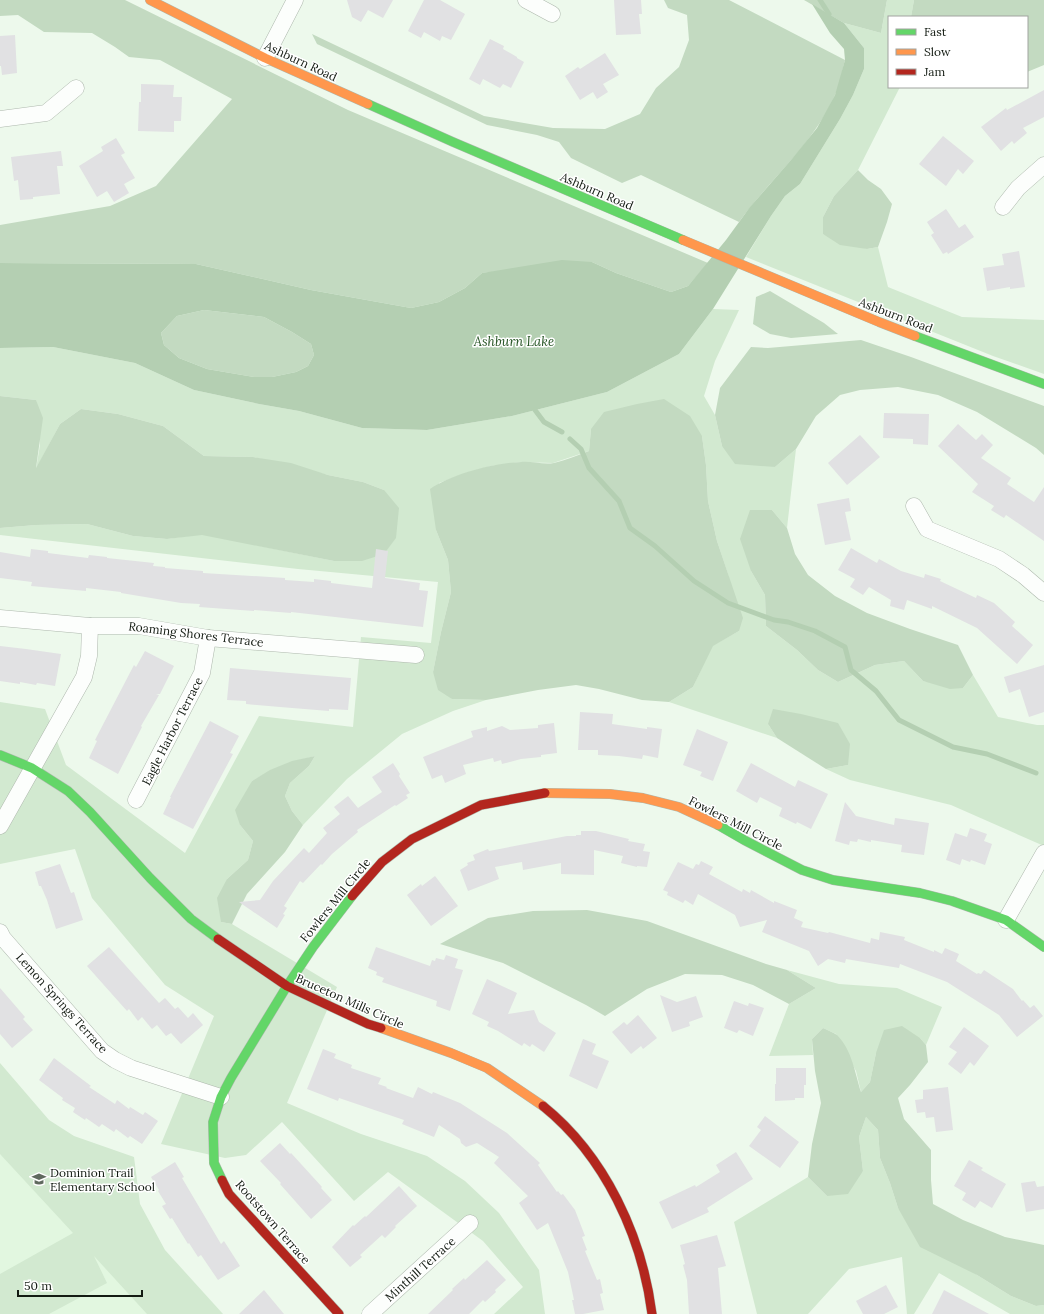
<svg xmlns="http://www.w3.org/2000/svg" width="1044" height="1314" font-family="Lora,serif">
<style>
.built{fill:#e2f7e0}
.green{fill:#d2e9d0}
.forest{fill:#c3dac1}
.water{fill:#b4cfb2;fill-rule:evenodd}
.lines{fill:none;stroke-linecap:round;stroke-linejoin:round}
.stream{stroke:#b4cfb2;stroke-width:5}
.building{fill:#e1e1e3}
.street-casing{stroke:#aeb8ad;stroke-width:17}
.fast-casing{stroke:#aeb8ad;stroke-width:10}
.slow-casing{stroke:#aeb8ad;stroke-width:10}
.jam-casing{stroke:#aeb8ad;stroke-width:10}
.street{stroke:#fcfefc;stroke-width:16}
.fast{stroke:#63d668;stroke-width:9}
.slow{stroke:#ff974d;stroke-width:9}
.jam{stroke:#b3261e;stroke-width:9}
.labels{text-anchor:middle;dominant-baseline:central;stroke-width:3;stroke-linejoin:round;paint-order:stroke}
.street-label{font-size:12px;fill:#131b12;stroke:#fff}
.poi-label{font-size:12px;fill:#131b12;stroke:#fff;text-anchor:start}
.water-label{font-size:13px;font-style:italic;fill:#265424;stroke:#fff}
</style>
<rect width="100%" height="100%" fill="#edf9ec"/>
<path class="built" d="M0 1093 205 1314H0Z"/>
<g class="green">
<path d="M887 0H914L911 17H889V87H900L858 170 834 196 823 217V234L867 249 878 247 888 287 962 317 1044 320V374L993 356 746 257 771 216 785 196 800 184 840 119 853 95 864 69V48L844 23 881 33Z"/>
<path d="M713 309 739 310 715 361 704 396 715 415 722 446 775 467 796 449 787 528 772 510 751 571 765 595 766 626 797 650 818 670 838 682 875 665 904 661 923 681 963 688 973 675 998 717 1037 725H1044V846L951 805 850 780 826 769 848 765 768 724 777 738 669 702 693 687 712 646 739 631 728 574 717 541 708 501 706 465 702 436 591 429 589 451 553 463 520 462 491 466 466 473 439 483 436 530 448 560 451 592 441 632 433 672 452 699 486 700 453 711 402 734 347 779 303 825 292 811 285 796 290 783 309 766 315 756C290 762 274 768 252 781L240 825 253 841 248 860 227 879 221 922 232 924 337 987 287 1103 361 1134 427 1156 465 1181 499 1213 539 1270 545 1314H494L523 1287 483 1241 388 1172 354 1201 282 1122 246 1155 225 1158 161 1144 214 1016 165 985 92 898 75 849 0 864V702L45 709 66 765 185 853 259 716 353 727 361 637 431 643 438 582 298 569 0 535V528L36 525 87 524 133 536 167 539 202 534 334 561H362L384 490 363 482 328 475 253 457 204 456 163 426 118 414 81 409 60 424 36 469 40 445 36 400 0 396V348L53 347 135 363 194 390 259 404 299 411 362 428 427 430 512 416 607 392 679 354Z"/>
<path d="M787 970 839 984 897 988 942 1007 926 1045 920 1038 876 1053 870 1082 861 1092 856 1071 836 1034 823 1028 812 1039 813 1055 769 1056 789 1004 816 988Z"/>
<path d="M0 1063 49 1120 74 1136 134 1157 140 1204 165 1250 223 1314H147L94 1256 107 1283 49 1314H0V1274L73 1233 0 1154Z"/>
<path d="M866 1117 878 1130 880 1158 890 1183 898 1208 977 1275 1011 1296 1036 1306 1044 1305V1314H1010L939 1273 914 1314H907L902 1257 849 1269 808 1314H757L734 1222 808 1177 827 1196 863 1171 859 1137Z"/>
</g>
<g class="forest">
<path d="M0 0H125L348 110 708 263 688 286 671 292 616 273 592 262 482 273 465 288 439 302 411 308 311 290 196 264 0 263V225L110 206 156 186 232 99 160 60 129 57 115 47 92 33 44 32 18 15 0 16Z"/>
<path d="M664 0H729L845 60C842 71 840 85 835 95 813 145 770 179 739 222L641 175 622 183 571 158 559 142 537 135 487 125 317 44 312 34 484 116 553 128 605 129 640 114 656 88 679 67 689 40 687 15 668 8Z"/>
<path d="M804 0H887L881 33 844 23Z"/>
<path d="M914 0H1044V65L1027 72V17H911Z"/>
<path d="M858 170 868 180 881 189 892 204 887 222 878 247 867 249 840 245 823 234V217L834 196Z"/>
<path d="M770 291 824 323 838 334 791 338 770 334 753 324 756 297Z"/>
<path d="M204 310 264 317 292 332 311 344 314 355 308 366 296 372 272 377H254L207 369 179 358 164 345 161 333 177 316Z"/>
<path d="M861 340 911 357 1044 406V455L1036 448 977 412 938 395 898 387 860 390 840 395 816 416 796 449 775 467 735 464 722 446 715 415 720 388 751 347 768 348Z"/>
<path d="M0 396 36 400 43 418 36 468 60 424 81 409 118 414 163 426 204 456 253 457 291 463 328 475 363 482 384 490 399 508 396 538 384 554 362 561H334L202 535 167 539 133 536 87 524 36 525 0 528Z"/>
<path d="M664 399 690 416 702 436 706 465 708 501 717 541 743 618 739 631 713 646 693 687 669 702 642 700 599 689 576 685 538 690 486 700 452 699 438 690 433 672 441 632 451 592 448 560 436 530 430 489C452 474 494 463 521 462 531 461 544 465 554 463 566 460 578 455 589 451L591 429 604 412 637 404Z"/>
<path d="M750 510H772L787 528 795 554 808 575 835 596 867 613 910 629 958 645 973 675 963 688 950 689 923 681 904 661 875 665 838 682 818 670 797 650 766 626 765 595 751 571 740 539Z"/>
<path d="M773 709 801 714 838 723 850 744 848 765 826 769 777 738 768 724Z"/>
<path d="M315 756 309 766 290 783 285 796 292 811 303 825 285 852 247 894 232 924 221 922 217 898 227 879 248 860 253 841 240 825 235 810 252 781 270 770 292 761Z"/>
<path d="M587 910 647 921 766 964 787 970 816 988 789 1004 753 985 722 975 685 974 647 989 605 1016 586 1005 503 963 440 944 488 918 533 911Z"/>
<path d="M902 1026 920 1038 926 1045 928 1062 910 1085 898 1098 904 1119 931 1150V1180L933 1204 963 1220 1005 1237 1044 1245V1305L1036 1306 1011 1296 977 1275 920 1247 898 1208 890 1183 880 1158 878 1130 866 1117 859 1137 863 1171 848 1194 827 1196 808 1177 812 1144 821 1103 815 1071 812 1039 823 1028C827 1030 833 1032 837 1035 852 1050 855 1073 861 1092L870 1082 876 1053 884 1030Z"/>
</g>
<path class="water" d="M812 4 844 23 864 48V69L853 95 840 119 800 184 785 196 771 216 713 309 679 354 607 392 512 416 427 430 362 428 299 411 259 404 194 390 135 363 53 347 0 348V263L196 264 311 290 411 308 439 302 465 288 482 273 562 260 592 262 616 273 671 292 688 286 726 240 750 207 791 160 817 128 835 95 845 60 844 49 830 33ZM204 310 264 317 292 332 311 344 314 355 308 366 296 372 272 377H254L207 369 179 358 164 345 161 333 177 316Z"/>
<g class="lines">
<g class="stream">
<path d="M820 0 829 14"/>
<path d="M535 410 544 422 562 432"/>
<path d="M570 439 581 449 589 468 619 501 630 528 655 546 694 581 728 603 774 620 788 622 815 631 845 647 851 670 876 691 899 720 953 747 987 754 1036 773"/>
</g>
</g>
<g class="building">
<path d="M347 0H393L383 18 368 10 361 22 352 17Z"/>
<path d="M424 0H440L465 14 451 40 442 36 440 41 424 32 421 38 408 31Z"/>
<path d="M614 0H641L642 14H639L641 34 616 35Z"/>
<path d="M15 35 17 73 2 75 1 66H0V36Z"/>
<path d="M490 39 504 46 503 49 517 57V58L524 62 511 88 503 84 500 88 483 79 480 85 469 79Z"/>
<path d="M605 53 619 75 603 84 608 92 597 99 593 92 580 100 565 76 578 67 580 69Z"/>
<path d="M141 84 174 85 173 97H182L181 121H174V132L138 131 139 102H141Z"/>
<path d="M1044 90V117L1023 128 1027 133 1014 144 1012 141 1001 151 981 127 1006 108 1007 110Z"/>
<path d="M943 136 974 161 963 174 958 169 946 186 919 164Z"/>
<path d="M116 138 125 153 121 155 135 178 124 184 129 193 114 202 107 191 97 197 79 166 103 151 101 147Z"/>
<path d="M61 151 63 166H57L60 194 33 197V199L20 200 18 180 14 181 11 157Z"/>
<path d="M946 209 959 228 965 224 974 237 948 254 947 252 943 254 931 235 934 233 927 222Z"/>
<path d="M1019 251 1025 287 1010 289V287L987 291 983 268 1004 265 1002 254Z"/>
<path d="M884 413 929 414 928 445 913 444V439L883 438Z"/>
<path d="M958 424 976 440 982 434 993 445 981 458 1011 478 1007 484 1034 502 1044 487V541L1006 515 1004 518 991 510 994 506 972 492 978 484 938 446Z"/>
<path d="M860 435 880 457 847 485 828 463Z"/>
<path d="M849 498 851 511 845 512 851 540 825 545 817 504Z"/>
<path d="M851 548 877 563 879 559 901 571 924 578 925 574 941 579 940 581 976 598 977 595 994 603 1015 622 1012 626 1033 645 1017 664 977 628 932 606V609L907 600 904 610 890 606 891 600 869 587 863 595 850 587 855 579 838 570Z"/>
<path d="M31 549 48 551V553L88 558 89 555 107 557V558L154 563 153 566 165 567V568L203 571V573L285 578V580L314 582V579L331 581V583L372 588 376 549 388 551 385 578 420 583 419 590 428 591 423 627 291 612V613L254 610V611L199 607 200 604 181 603 121 593V592L86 588V591L31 586 32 582 0 578V552L30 557Z"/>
<path d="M0 646 26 649 61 654 55 686 37 683 36 685 20 682V684L0 681Z"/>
<path d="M145 651 174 666 160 694H156L159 695 141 726 142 727 118 774 89 758 97 741 95 740 134 665 136 667Z"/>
<path d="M1044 665V712L1029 717 1020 689 1009 693 1004 677Z"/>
<path d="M230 668 351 678 348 710 329 709V711L280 707 246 704V701L227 700Z"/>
<path d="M580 712 613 714 612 724 647 729V727L662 729 658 758 643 755 642 759 619 756 598 755V750H578Z"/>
<path d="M210 721 239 736 230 753 233 754 193 829 163 814 171 797H170Z"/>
<path d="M554 723 557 753 541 755V757L521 759 502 764 501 760 494 762 493 758 463 765 466 774 445 783 442 775 432 779 423 757 473 737 471 731 487 727V731L502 726 510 730 538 728V725Z"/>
<path d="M697 729 728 742 713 781 700 776 702 772 683 765Z"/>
<path d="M393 763 400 774 399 776 410 793 406 795 408 798 396 806 395 805 357 830 358 832 332 854 322 865 321 864 303 883 300 881 284 906 287 908 283 914 285 915 277 928 239 902 260 900 273 881 304 848 309 853 327 833 323 828 340 814 334 807 348 796 358 808 382 792 372 777Z"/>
<path d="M751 763 795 787 798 780 828 794 811 829 797 822 796 824 779 816 782 808 760 797 757 803 736 791Z"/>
<path d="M845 802 856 816 894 825 895 818 929 823 924 855 901 852 902 845 871 840V842L858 839 857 842 850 841 849 845 835 841Z"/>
<path d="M970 828 987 834 984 841 992 844 985 865 971 860 970 862 962 859 960 865 946 860 955 833 967 837Z"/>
<path d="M581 831H596L629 839 628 841 645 844 643 851 650 852 647 867 637 866V867L621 863 623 856 594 850V875L561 874V863L523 870 522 862 495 867 499 879 468 891 460 870 468 865 467 863 475 860 473 855 488 849 489 851 567 836H576V835H581Z"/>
<path d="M701 861 713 867 709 874 742 892 743 889 750 893 751 890 774 903V901L797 910 794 918 803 922 801 927 828 933 829 932 870 943 871 938 879 940 880 932 905 937 904 940 934 952V950L942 954 945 948 959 954 956 961 977 974 978 973 981 974 984 970 1013 989 1022 1001 1023 1000 1030 1008 1034 1005 1043 1016 1017 1037 999 1015 947 982 900 964 899 968 846 959 845 963 828 959 818 966 809 951 762 932 767 920 740 927 735 915 698 894 693 905 685 900 683 903 667 895 668 892 663 890 678 862 693 869 696 864 699 865Z"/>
<path d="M60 864 71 893 74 892 83 920 56 929 47 900 41 886H39L35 872Z"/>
<path d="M435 876 458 906 431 926 407 895 421 884 422 886Z"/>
<path d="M109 947 159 1003 165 998 175 1009 178 1007 188 1018 193 1013 203 1025 181 1044 171 1033 166 1036 157 1025 152 1029 142 1017 138 1021 129 1009 127 1011 87 966Z"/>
<path d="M376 947 430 966 432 960 435 961 436 958 444 960 446 955 458 959 455 968 463 970 450 1011 436 1006 437 1001 382 982 384 978 376 975 377 972 368 968Z"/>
<path d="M487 979 517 993 508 1014 534 1010 539 1022 556 1033 544 1052 532 1044 530 1047 524 1043 522 1046 498 1031 487 1026 489 1022 472 1014Z"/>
<path d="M0 988 25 1017 23 1019 33 1030 12 1048 0 1034Z"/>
<path d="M660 995 677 1002 696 996 703 1017 689 1022 690 1026 672 1032Z"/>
<path d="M734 1001 748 1006 749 1003 764 1008 753 1036 739 1030 737 1033 724 1028Z"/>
<path d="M638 1015 657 1038 643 1049 641 1046 631 1054 612 1032 624 1022 627 1025Z"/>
<path d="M964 1027 989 1046 974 1066 970 1062 961 1074 948 1064 957 1052 949 1047Z"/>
<path d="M583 1039 596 1044 592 1054 609 1061 597 1089 569 1076Z"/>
<path d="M323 1049 336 1054 334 1058 352 1065 351 1068 381 1078 378 1084 387 1087 386 1088 413 1098 418 1087 432 1094 433 1092 460 1103 507 1133 540 1163 538 1165 557 1192 558 1191 561 1195 563 1194 575 1210 585 1236 582 1237 587 1250 585 1251 597 1280 600 1279 603 1293 600 1294 604 1310 583 1314H575L572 1300H574L568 1272 548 1223 537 1230 519 1203 528 1196 494 1163 499 1157 477 1143 466 1147 461 1143 460 1139 439 1125 434 1137 402 1124 404 1120 339 1098 338 1101 333 1099 307 1089Z"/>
<path d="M54 1058 91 1086 89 1087 115 1104 117 1100 129 1109 130 1107 143 1115 145 1112 158 1121 142 1144 130 1136 128 1138 116 1129 114 1132 102 1124 99 1127 86 1118 85 1120 73 1112 75 1108 62 1100 63 1098 39 1080Z"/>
<path d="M776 1068H806V1085H804V1098H795V1100L775 1101V1084H776Z"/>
<path d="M948 1087 953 1130 936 1132 934 1117 926 1118 925 1112 917 1113 915 1100 923 1099V1090Z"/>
<path d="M765 1116 799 1142 780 1168 749 1146 761 1130 757 1127Z"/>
<path d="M280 1143 290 1154 291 1153 322 1187 321 1188 332 1200 311 1219 280 1184 281 1183 260 1161Z"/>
<path d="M736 1152 753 1179 707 1208 709 1212 672 1229 659 1202 695 1185 696 1187 720 1172 716 1165Z"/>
<path d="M969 1160 983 1168 981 1170 1006 1184 992 1208 980 1201 975 1208 962 1200 966 1193 954 1186Z"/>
<path d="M175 1162 184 1177 182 1178 221 1244 224 1241 240 1266 218 1280 201 1255 198 1257 189 1243 188 1244 172 1218 170 1219 162 1206 166 1204 158 1191 159 1190 151 1177Z"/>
<path d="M1035 1181 1037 1187 1044 1186V1209L1026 1212 1021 1183Z"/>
<path d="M399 1186 417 1206 395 1226 396 1227 385 1238 382 1235 360 1255 362 1257 350 1267 332 1247 353 1225 354 1226 365 1216 366 1217Z"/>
<path d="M717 1235 726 1266 718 1268 722 1314H689L687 1280 683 1265 685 1264 680 1245Z"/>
<path d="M487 1260 506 1280 495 1290 496 1292 485 1302 483 1300 469 1314H428L453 1290 452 1289 464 1278 465 1280Z"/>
<path d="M886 1285 898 1307 884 1314H863L856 1301Z"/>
<path d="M264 1290 284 1314H239Z"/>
<path d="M944 1290 989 1314H932Z"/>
</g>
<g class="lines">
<defs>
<g id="street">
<path d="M526 0 552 14"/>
<path d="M265 58 295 0"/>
<path d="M0 119 46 113 76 88"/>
<path d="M1003 207 1018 188 1044 165"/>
<path d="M914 506 927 529 999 559 1023 575 1044 593"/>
<path d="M0 618 90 626H139L208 638 416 655"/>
<path d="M136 800 202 673 208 638"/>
<path d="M0 826 84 677 89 656 90 626"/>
<path d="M1006 920 1044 853"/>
<path d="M0 932 3 938 102 1051 115 1060 131 1068 221 1097"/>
<path d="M370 1314 470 1223"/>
</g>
<g id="fast">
<path d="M368 104 453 142 683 240"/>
<path d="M915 336 1044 384"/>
<path d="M0 755 32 768 68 791 90 812 150 878 191 919 218 939"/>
<path d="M718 825 744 840 802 870 833 880 920 893 952 901 1006 920 1044 947"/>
<path d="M222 1180 214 1163 213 1122 221 1097 231 1078 287 986 313 947 352 896"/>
</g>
<g id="slow">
<path d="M150 0 265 58 368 104"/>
<path d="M683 240 879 322 915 336"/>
<path d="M545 793 610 794 643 798 679 807 718 825"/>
<path d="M381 1028 451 1053 487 1068 543 1106"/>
</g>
<g id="jam">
<path d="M352 896 382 862 412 839 481 805 545 793"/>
<path d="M218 939 287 986 368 1024 381 1028"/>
<path d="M543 1106C605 1156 642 1236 652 1314"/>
<path d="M222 1180 229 1194 339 1314"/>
</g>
</defs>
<use href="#street" class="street-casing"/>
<use href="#fast" class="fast-casing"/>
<use href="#slow" class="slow-casing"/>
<use href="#jam" class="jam-casing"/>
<use href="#street" class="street"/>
<use href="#fast" class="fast"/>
<use href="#slow" class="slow"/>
<use href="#jam" class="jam"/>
</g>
<defs>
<symbol id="school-bare" viewBox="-9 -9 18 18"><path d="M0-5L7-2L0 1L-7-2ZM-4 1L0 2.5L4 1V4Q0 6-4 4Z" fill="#5f695e" stroke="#fff" stroke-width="2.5" paint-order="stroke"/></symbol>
</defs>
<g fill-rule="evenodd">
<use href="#school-bare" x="29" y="1169" width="20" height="20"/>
</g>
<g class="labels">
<g class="street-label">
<text transform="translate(301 61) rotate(25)">Ashburn Road</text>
<text transform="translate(597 191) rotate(23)">Ashburn Road</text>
<text transform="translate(896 315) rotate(21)">Ashburn Road</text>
<text transform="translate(196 634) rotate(7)">Roaming Shores Terrace</text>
<text transform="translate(172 731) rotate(-63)">Eagle Harbor Terrace</text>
<text transform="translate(736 823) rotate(27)">Fowlers Mill Circle</text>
<text transform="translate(335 900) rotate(-51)">Fowlers Mill Circle</text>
<text transform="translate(350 1001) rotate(24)">Bruceton Mills Circle</text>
<text transform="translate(62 1003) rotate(48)">Lemon Springs Terrace</text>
<text transform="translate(273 1222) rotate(49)">Rootstown Terrace</text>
<text transform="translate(420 1269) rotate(-42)">Minthill Terrace</text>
</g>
<g class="poi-label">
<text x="50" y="1172">Dominion Trail<tspan x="50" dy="14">Elementary School</tspan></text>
</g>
<g class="water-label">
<text x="514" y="341">Ashburn Lake</text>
</g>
</g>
<rect x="888" y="16" width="140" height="72" fill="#ffffff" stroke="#a1a4a0"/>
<rect x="896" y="29" width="20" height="6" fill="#63d668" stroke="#a1a4a0"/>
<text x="924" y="36" font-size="12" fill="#131b12">Fast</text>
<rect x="896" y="49" width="20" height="6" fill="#ff974d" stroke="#a1a4a0"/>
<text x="924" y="56" font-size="12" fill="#131b12">Slow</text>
<rect x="896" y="69" width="20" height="6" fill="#b3261e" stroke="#a1a4a0"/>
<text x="924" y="76" font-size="12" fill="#131b12">Jam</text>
<path d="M18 1290v6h124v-6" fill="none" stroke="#131b12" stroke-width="2"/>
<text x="24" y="1290" font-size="12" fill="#131b12" stroke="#ffffff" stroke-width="3" paint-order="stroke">50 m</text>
</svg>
